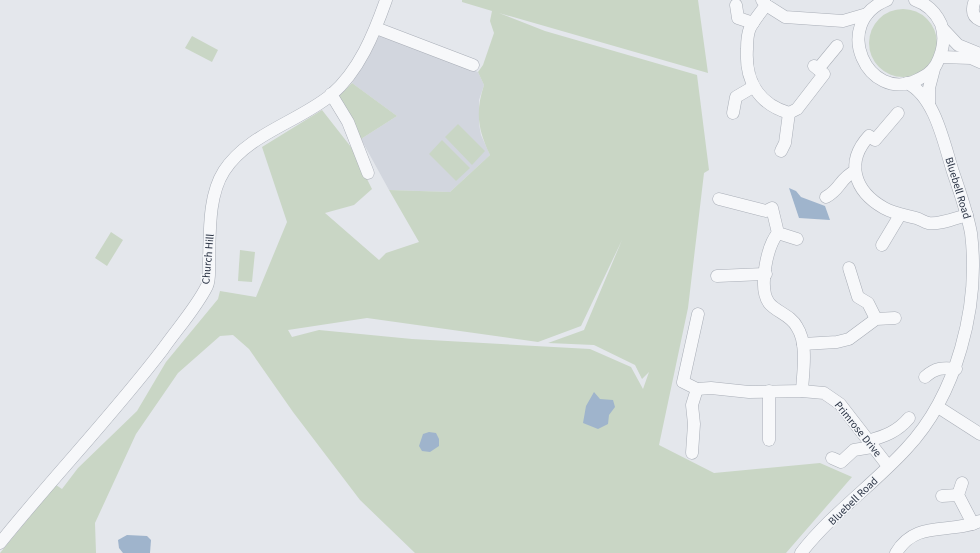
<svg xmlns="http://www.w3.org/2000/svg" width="980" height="553" font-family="'Source Sans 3',sans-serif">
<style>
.built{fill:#d2d6de}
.green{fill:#c9d6c5;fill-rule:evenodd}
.water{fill:#9fb4cc}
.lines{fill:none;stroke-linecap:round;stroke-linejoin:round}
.minor-casing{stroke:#a9aeb7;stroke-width:13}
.minor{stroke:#f7f8fa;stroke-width:12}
.labels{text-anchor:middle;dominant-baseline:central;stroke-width:3;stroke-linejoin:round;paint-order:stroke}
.street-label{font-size:11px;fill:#2b3445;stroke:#f4f6f9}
</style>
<rect width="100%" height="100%" fill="#e4e7ec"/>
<path class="built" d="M380 35 478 72 484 85 479 100V124L481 135 490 155 450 192 389 190 361 139 397 116 352 83Z"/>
<g class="green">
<path d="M462 0H698L708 73 499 13 545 31 697 75 709 170 704 173 688 308 659 445 714 473 820 463 852 477 786 553H415L360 500 293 412 249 349 233 335 220 336 178 373 136 434 95 523 96 553H0L56 485 62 489 78 468 137 411 166 362 218 299 220 291 256 297 287 222 262 147 322 110 351 147 372 189 354 205 325 213 379 260 386 253 419 242 389 190 450 192 490 155C478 129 475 113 484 85L478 72 483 65 494 33 490 21 492 11 462 2ZM622 240 584 330 548 343 594 345 635 365 642 379 649 372 643 389 631 367 590 349 412 339 319 330 292 337 288 330 367 318 538 342 581 326Z"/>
<circle cx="903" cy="43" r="34"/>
<path d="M192 36 218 50 212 62 185 48Z"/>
<path d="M352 83 397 116 361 139 337 98Z"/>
<path d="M458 124 485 151 472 165 445 137Z"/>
<path d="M442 140 470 168 456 181 429 154Z"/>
<path d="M111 232 123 240 107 266 95 258Z"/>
<path d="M240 250 255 252 252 282 238 281Z"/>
</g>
<g class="water">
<path d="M789 188 796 191 801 197 825 206 830 220 799 218Z"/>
<path d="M594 392 600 399 613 400 615 407 609 415 608 424 598 429 583 423 586 406Z"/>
<path d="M429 432 436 433 439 439V446L430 452 422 451 419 446 423 434Z"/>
<path d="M127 535 147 536 151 540 150 553H123L119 548 118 540Z"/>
</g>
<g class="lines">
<defs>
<g id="minor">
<path d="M762 0 766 5 785 17 843 21 867 14"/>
<path d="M887 0C830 23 868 104 917 80 925 76 931 73 936 65 943 52 946 39 941 24 936 13 927 4 915 0"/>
<path d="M975 0C972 8 971 16 980 20"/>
<path d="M736 5 738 18 753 23"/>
<path d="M766 5C761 12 754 20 750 28 747 35 747 42 747 49 745 80 758 104 789 113L797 109 824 74 814 66"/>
<path d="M376 28 473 65"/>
<path d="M943 29 958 45 980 54"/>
<path d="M941 57 971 58 980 62"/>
<path d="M818 69 837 46"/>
<path d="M331 94 348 122 368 173"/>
<path d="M929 103V88L934 69"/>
<path d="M733 113 736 97 753 87"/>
<path d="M898 113 875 140 869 136C845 162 854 191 884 208 895 214 905 215 916 218 920 219 924 222 928 223 939 225 956 218 967 215"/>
<path d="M781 151 785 143 789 113"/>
<path d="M826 197C841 189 839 179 855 171"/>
<path d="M719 199 766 211 772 208 778 233 797 239"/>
<path d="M778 233C767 246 758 288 769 303 776 312 791 315 797 327 808 344 803 371 802 391"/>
<path d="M882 245 900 215"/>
<path d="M849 268 858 297 868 303 876 319"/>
<path d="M717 276 766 274"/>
<path d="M698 314 683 382 697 389 711 388 749 392 802 391 824 393 840 404 888 466"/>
<path d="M803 344 837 342 849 339 876 319 895 318"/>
<path d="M925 377C935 368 943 367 956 369"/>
<path d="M938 407 980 434"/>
<path d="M769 440V391"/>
<path d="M868 441C885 436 897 432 909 418"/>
<path d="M692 453 694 424 692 405 697 389"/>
<path d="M832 458 841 462 854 450 872 447"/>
<path d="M962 483 958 495 973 524"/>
<path d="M942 496 958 495"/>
<path d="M0 543C53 477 112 416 163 349 177 329 196 308 207 286 210 280 209 269 209 262 210 233 208 196 224 171 248 134 298 122 331 95 359 71 374 34 386 0"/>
<path d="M801 553C830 515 874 484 906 449 957 395 980 306 971 233 967 212 960 192 953 172 944 144 935 96 907 83"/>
<path d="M896 553C916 519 950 535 980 521"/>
</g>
</defs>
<use href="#minor" class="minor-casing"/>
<use href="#minor" class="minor"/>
</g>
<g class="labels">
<g class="street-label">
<text transform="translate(958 188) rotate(73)">Bluebell Road</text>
<text transform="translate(208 259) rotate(-85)">Church Hill</text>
<text transform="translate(858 429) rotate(51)">Primrose Drive</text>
<text transform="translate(853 501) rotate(-44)">Bluebell Road</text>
</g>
</g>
</svg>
